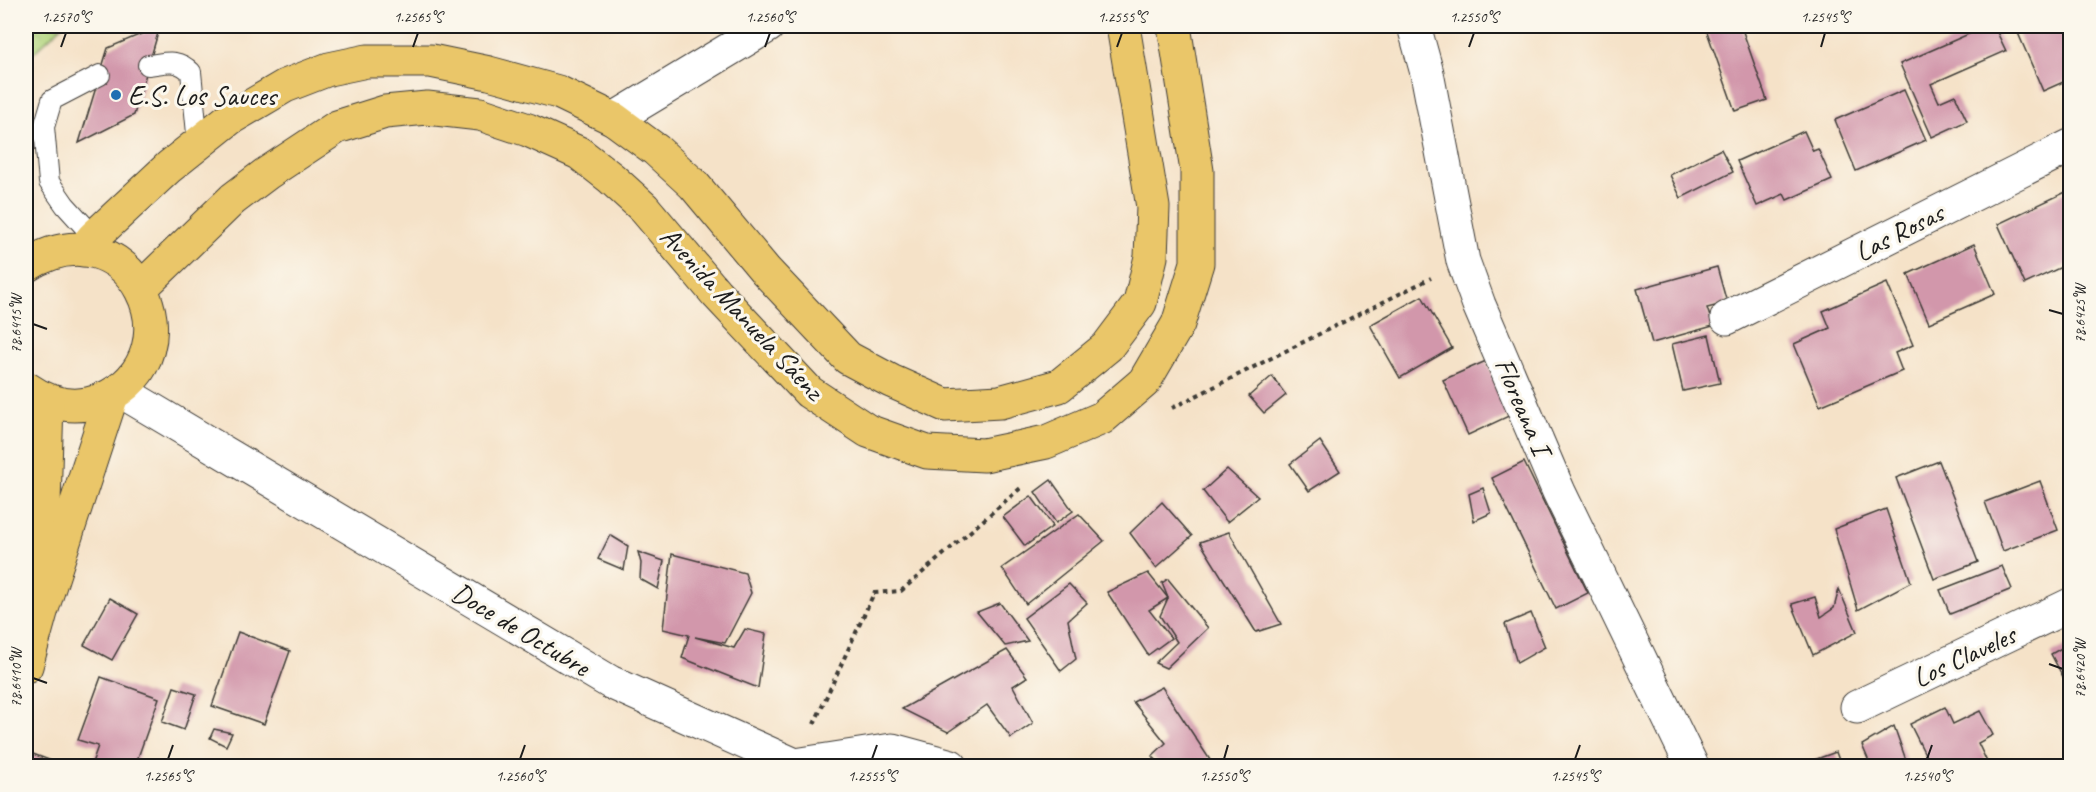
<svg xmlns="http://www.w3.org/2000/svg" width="2096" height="792" font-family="Caveat,sans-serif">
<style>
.park{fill:url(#park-crowns);stroke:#68794e;stroke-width:1.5}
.building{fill:#d297ab}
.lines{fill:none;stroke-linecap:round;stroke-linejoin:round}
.service-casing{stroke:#3d3a36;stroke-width:22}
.minor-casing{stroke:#3d3a36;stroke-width:35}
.primary-casing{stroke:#3d3a36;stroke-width:35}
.path{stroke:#3d3a36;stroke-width:4;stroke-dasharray:4.5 4.5;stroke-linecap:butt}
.service{stroke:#fff;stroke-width:20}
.minor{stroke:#fff;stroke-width:33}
.primary{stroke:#eac669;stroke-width:33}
.ticks{fill:none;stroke:#1c1c1c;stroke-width:2}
.poi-dot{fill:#1f6fb2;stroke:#fbf7ec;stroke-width:2}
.labels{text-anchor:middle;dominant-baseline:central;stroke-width:6;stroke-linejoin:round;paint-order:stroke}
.poi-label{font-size:28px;fill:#1c1c1c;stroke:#fbf7ec;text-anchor:start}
.street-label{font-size:28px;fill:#1c1c1c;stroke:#fbf7ec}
.neatline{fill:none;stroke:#1c1c1c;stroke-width:2}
.ticks-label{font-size:15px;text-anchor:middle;fill:#1c1c1c}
</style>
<defs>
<pattern id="park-crowns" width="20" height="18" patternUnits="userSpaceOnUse" patternTransform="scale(1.5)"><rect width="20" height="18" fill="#b3d67f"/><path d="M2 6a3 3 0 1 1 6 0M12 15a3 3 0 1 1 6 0" fill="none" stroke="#99b76d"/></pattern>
</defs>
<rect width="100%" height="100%" fill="#fbf7ec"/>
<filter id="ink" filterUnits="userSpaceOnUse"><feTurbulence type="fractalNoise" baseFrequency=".0167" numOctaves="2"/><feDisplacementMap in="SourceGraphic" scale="12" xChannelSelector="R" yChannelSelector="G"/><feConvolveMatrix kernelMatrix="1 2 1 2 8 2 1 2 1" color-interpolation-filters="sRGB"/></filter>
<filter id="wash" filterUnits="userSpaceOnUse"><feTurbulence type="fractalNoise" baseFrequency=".008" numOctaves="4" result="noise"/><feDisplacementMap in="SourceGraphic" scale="24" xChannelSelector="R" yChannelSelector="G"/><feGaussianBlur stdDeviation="1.35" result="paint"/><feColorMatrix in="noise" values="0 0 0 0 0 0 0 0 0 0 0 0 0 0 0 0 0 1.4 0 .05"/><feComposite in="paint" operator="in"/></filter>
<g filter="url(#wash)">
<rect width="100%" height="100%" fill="#f5e2c8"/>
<path class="park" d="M26 26H62L26 60Z"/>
<g id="blocks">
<g class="building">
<path d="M160 26 134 115 79 143 108 48Z"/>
<path d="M1705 26H1741L1767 100 1735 111Z"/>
<path d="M1987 26H1994L2006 51 1931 84 1939 102 1955 95 1967 121 1932 137 1900 64Z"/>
<path d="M2015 26H2070V79L2043 91Z"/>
<path d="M1904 90 1926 140 1856 171 1835 120Z"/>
<path d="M1804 131 1813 151 1818 149 1832 180 1787 200 1784 194 1757 206 1737 161Z"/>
<path d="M1721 149 1733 172 1681 198 1670 175Z"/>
<path d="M2070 190V263L2025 284 1998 224Z"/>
<path d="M1974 244 1995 294 1929 323 1908 274Z"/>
<path d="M1717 267 1727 303 1707 308 1713 326 1652 343 1637 289Z"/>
<path d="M1887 283 1913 345 1895 353 1902 371 1820 406 1794 344 1830 328 1823 311Z"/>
<path d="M1422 296 1452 348 1400 378 1370 325Z"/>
<path d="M1709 335 1720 383 1683 391 1672 344Z"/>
<path d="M1486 361 1511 415 1468 435 1443 380Z"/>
<path d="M1272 376 1286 395 1264 413 1249 396Z"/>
<path d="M1320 441 1340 471 1309 491 1290 464Z"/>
<path d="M1939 461 1978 562 1934 579 1896 478Z"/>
<path d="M1524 462 1588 593 1556 609 1492 478Z"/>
<path d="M1227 469 1258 497 1227 522 1203 491Z"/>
<path d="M1051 480 1073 511 1056 523 1035 492Z"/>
<path d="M2040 481 2058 530 2003 551 1985 502Z"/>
<path d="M1483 488 1491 513 1474 521 1469 494Z"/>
<path d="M1031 496 1053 526 1025 546 1003 517Z"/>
<path d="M1162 502 1192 536 1156 568 1130 533Z"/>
<path d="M1886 509 1911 582 1858 610 1834 529Z"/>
<path d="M1079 514 1104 541 1026 604 1002 568Z"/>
<path d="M1229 532 1281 624 1256 632 1200 542Z"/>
<path d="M610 535 628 546 624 570 598 559Z"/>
<path d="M638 552 664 561 658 589 640 579 641 563Z"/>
<path d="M672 554 745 573 751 593 725 643 695 637 734 648 745 629 766 634 758 688 682 658 689 635 663 629Z"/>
<path d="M2002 566 2012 589 1950 614 1940 590Z"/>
<path d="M1148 573 1168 598 1149 610 1171 638 1148 655 1107 592Z"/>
<path d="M1168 579 1208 628 1166 668 1155 663 1177 642 1160 616 1168 598 1162 583Z"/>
<path d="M1069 584 1087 603 1068 620 1076 659 1061 671 1024 618Z"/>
<path d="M1839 589 1857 632 1813 655 1792 604 1815 597 1821 617 1834 608Z"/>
<path d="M110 598 138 614 112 660 84 645Z"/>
<path d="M1000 603 1028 641 1005 646 977 612Z"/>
<path d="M1531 613 1545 647 1517 663 1505 624Z"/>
<path d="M238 632 290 651 264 724 212 706Z"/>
<path d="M2070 643V690L2051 654Z"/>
<path d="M1007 650 1027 677 1013 686 1033 723 1011 738 987 705 948 732 902 709Z"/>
<path d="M101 677 159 698 135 766H91L98 746 78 740Z"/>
<path d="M174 687 196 694 184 730 162 722Z"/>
<path d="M1162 687 1214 766H1163L1152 756 1166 743 1133 702Z"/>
<path d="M1945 707 1953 724 1980 711 1993 735 1978 743 1989 766H1931L1910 724Z"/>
<path d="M1894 726 1906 760 1892 766H1871L1862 745Z"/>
<path d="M214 729 232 733 226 746 210 738Z"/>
<path d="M1836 752 1841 766H1804L1803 764Z"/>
<path d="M33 754 65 766H28Z"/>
</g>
</g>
</g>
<g filter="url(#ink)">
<use href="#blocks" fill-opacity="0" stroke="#3d3a36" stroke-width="1.5"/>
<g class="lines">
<defs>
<g id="service">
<path d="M148 65C166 63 177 58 191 72L198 144"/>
<path d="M94 237 65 205 49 182 44 127 52 100 100 75"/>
</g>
<g id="minor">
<path d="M1414 26 1427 73 1463 261 1479 305 1559 492 1692 766"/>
<path d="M614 119 768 26"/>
<path d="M1727 318 2070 146"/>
<path d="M119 390 610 682 795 765 892 750 951 766"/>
<path d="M1857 707 2070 605"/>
</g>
<g id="primary">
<path d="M83 250 94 237 169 167 229 119 285 86 329 69 367 61H431L489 73 558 92 614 119 656 150 694 185 765 270 848 358 891 381 945 405 1000 402 1059 386 1107 347 1140 303 1151 257 1153 207 1123 26"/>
<path d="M26 266C130 199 203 353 103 399 76 411 49 404 26 388"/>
<path d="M141 288 233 199 266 174 337 127 385 112 427 108 480 114 528 130 579 153 611 178 644 208 716 293 809 392 868 431 927 452 984 455 1046 442 1102 418 1144 382 1178 324 1197 263V171L1174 26"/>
<path d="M42 574 47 401"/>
<path d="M26 666 41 612 112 395"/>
</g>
</defs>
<use href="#service" class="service-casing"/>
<use href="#minor" class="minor-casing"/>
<use href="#primary" class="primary-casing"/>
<g class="path">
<path d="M1172 408 1431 278"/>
<path d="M814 724 874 593 901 591 1023 486"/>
</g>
<use href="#service" class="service"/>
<use href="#minor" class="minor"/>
<use href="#primary" class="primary"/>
</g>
</g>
<path class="ticks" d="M61 47 66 33M413 47 418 33M765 47 770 33M1117 47 1122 33M1469 47 1474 33M1821 47 1825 33M2049 310 2063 314M33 324 47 329M2049 664 2063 669M33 678 47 683M168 759 173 745M520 759 525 745M872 759 877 745M1224 759 1228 745M1575 759 1580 745M1927 759 1932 745"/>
<circle class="poi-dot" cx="116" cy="95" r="6"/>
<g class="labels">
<g class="poi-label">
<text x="128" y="95">E.S. Los Sauces</text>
</g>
<g class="street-label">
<text transform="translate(1899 232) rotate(-27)">Las Rosas</text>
<text transform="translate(742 313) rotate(47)">Avenida Manuela Sáenz</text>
<text transform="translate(1523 406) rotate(67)">Floreana I</text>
<text transform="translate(521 629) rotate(31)">Doce de Octubre</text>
<text transform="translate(1964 656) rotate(-25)">Los Claveles</text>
</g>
</g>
<rect width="2096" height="792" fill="none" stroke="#fbf7ec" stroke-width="66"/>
<rect x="33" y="33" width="2030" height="726" class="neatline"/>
<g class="ticks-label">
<text x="66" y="22">1.2570°S</text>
<text x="418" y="22">1.2565°S</text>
<text x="770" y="22">1.2560°S</text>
<text x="1122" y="22">1.2555°S</text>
<text x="1474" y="22">1.2550°S</text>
<text x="1825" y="22">1.2545°S</text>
<text transform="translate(2080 314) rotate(-90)" y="5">78.6425°W</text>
<text transform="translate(16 324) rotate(-90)" y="5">78.6415°W</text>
<text transform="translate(2080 669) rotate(-90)" y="5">78.6420°W</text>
<text transform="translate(16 678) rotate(-90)" y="5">78.6410°W</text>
<text x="168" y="781">1.2565°S</text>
<text x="520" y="781">1.2560°S</text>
<text x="872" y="781">1.2555°S</text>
<text x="1224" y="781">1.2550°S</text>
<text x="1575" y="781">1.2545°S</text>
<text x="1927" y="781">1.2540°S</text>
</g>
</svg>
